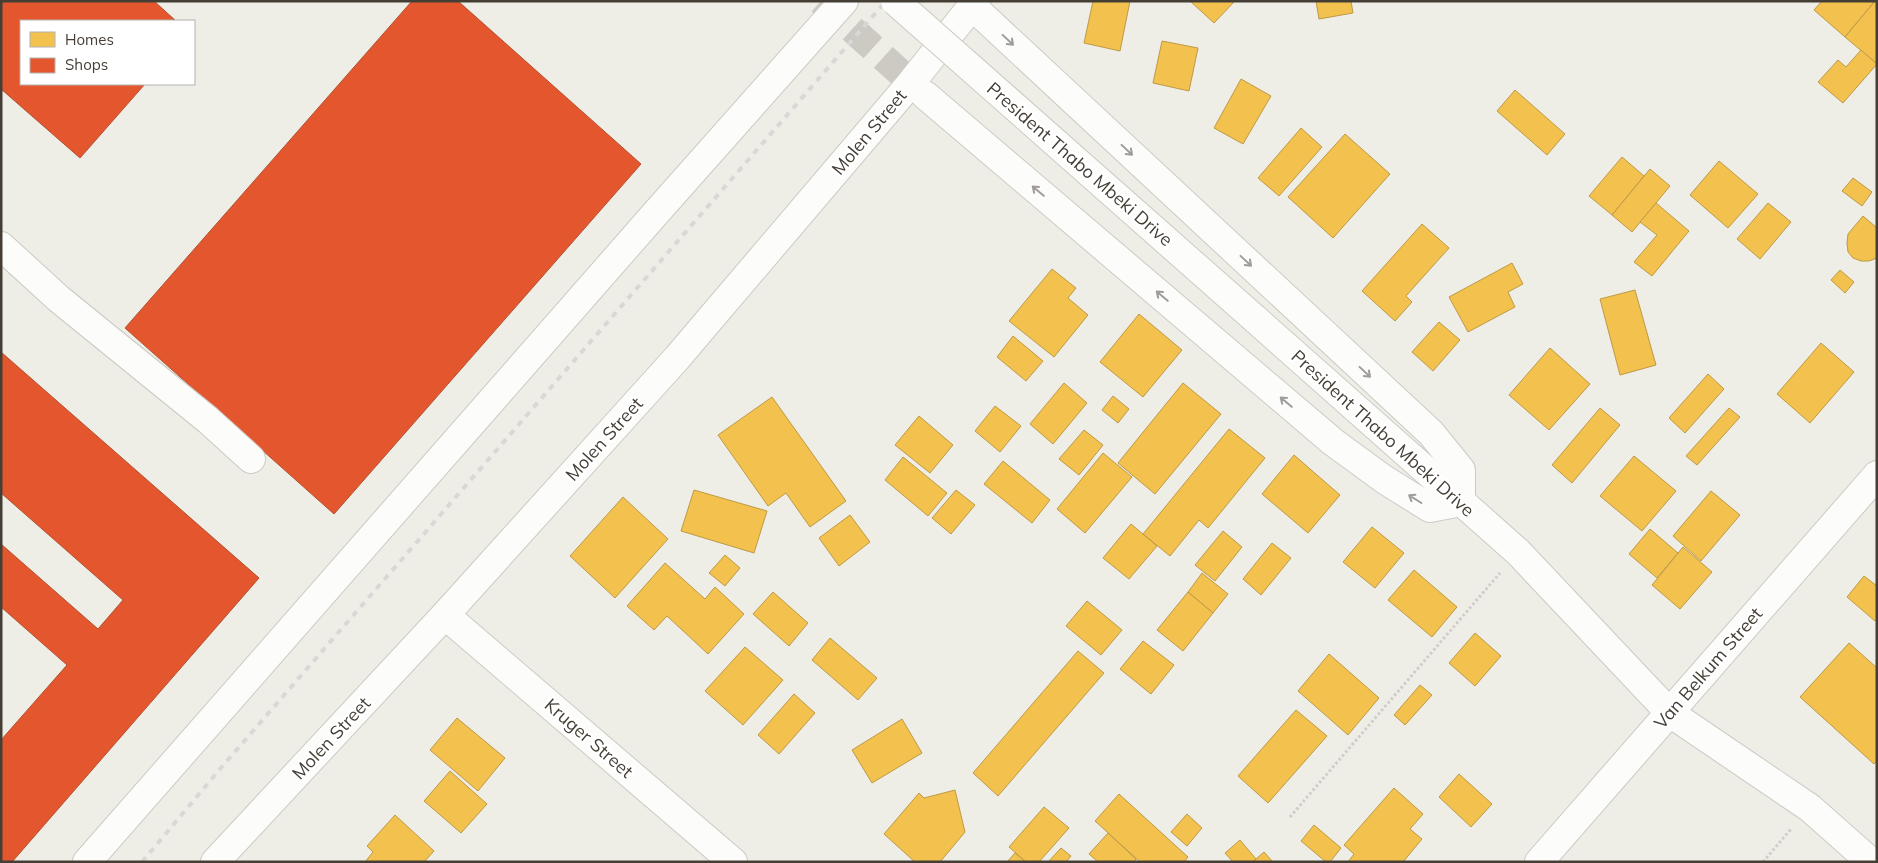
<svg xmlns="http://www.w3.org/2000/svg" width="1878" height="863" font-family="Mulish,sans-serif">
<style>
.homes{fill:#f2c14e;stroke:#be9a46}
.shops{fill:#e4572e;stroke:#b45030}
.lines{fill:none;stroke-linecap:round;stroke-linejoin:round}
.minor-tunnel{stroke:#cccac2;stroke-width:28;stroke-dasharray:28 14;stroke-linecap:butt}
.minor-casing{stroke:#cccac4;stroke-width:30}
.path{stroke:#d0cdc9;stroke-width:3;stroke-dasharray:2.5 2.5;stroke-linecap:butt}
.minor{stroke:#fcfcfb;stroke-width:28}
.rail{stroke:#d8d8d7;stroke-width:4;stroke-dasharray:6 6;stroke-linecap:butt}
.minor-bridge-casing{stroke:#cccac4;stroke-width:30;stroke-linecap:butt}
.minor-bridge{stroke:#fcfcfb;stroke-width:28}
.oneway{stroke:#a09d98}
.labels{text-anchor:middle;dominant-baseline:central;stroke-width:5;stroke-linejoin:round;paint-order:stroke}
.street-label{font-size:18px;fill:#443e34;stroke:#fff}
</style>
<rect width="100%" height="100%" fill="#eeede6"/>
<g class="homes">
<path d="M1093 1H1130L1120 51 1084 43Z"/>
<path d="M1190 1H1233L1234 2 1214 23Z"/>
<path d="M1316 1H1351L1353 13 1319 19Z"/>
<path d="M1822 1H1875L1845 37 1814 10Z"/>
<path d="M1875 1H1877V64L1845 37Z"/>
<path d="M1162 41 1198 48 1189 91 1153 83Z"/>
<path d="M1861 50 1877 64 1843 103 1818 82 1838 60 1846 67Z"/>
<path d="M1241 79 1271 96 1243 144 1214 128Z"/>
<path d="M1515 90 1565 134 1547 155 1497 111Z"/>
<path d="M1301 128 1322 147 1279 196 1258 178Z"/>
<path d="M1345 134 1390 174 1333 238 1288 197Z"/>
<path d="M1622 157 1644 176 1612 215 1589 196Z"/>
<path d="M1719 161 1758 194 1728 228 1690 195Z"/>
<path d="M1650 169 1670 186 1632 232 1612 215Z"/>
<path d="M1853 178 1872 192 1862 206 1842 191Z"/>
<path d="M1656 203 1689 231 1652 276 1634 262 1657 235 1640 222Z"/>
<path d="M1768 203 1791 222 1760 259 1737 239Z"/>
<path d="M1863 216 1877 228V258L1869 261H1861L1853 258 1848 252 1847 243 1848 234Z"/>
<path d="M1422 224 1449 248 1406 296 1412 302 1395 321 1362 291Z"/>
<path d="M1512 263 1523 284 1508 292 1515 307 1468 332 1449 297Z"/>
<path d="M1052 269 1076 288 1068 298 1088 315 1054 357 1009 321Z"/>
<path d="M1840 270 1854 282 1845 293 1831 280Z"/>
<path d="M1635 290 1656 365 1620 375 1600 299Z"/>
<path d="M1139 314 1182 350 1143 397 1100 362Z"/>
<path d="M1439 322 1460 340 1433 371 1412 352Z"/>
<path d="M1013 336 1043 361 1026 381 997 357Z"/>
<path d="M1821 343 1854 372 1810 423 1777 394Z"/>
<path d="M1550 348 1590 384 1549 430 1509 395Z"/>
<path d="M1708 374 1724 389 1685 433 1669 418Z"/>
<path d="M1064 383 1087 403 1053 444 1030 424Z"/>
<path d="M1183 383 1221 414 1155 494 1118 463Z"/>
<path d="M1113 396 1129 409 1118 423 1102 410Z"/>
<path d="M772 397 846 501 810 527 786 493 768 506 718 435Z"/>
<path d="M995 406 1021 426 1000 452 975 431Z"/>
<path d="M1600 408 1620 425 1572 483 1552 465Z"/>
<path d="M1729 408 1740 417 1697 465 1686 456Z"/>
<path d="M919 416 953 445 930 473 895 445Z"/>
<path d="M1229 429 1265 458 1208 528 1199 520 1170 556 1143 534Z"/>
<path d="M1084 430 1103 445 1079 475 1059 459Z"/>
<path d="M1103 453 1132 477 1085 533 1057 509Z"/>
<path d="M1294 455 1340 495 1308 533 1262 494Z"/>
<path d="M1634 456 1676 491 1642 531 1600 496Z"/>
<path d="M903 457 947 493 928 516 885 480Z"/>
<path d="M1003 461 1050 500 1032 523 984 484Z"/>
<path d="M694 490 767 511 754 553 681 531Z"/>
<path d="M956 490 975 505 951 534 932 518Z"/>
<path d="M1711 491 1740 515 1701 561 1673 536Z"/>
<path d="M623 497 668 539 615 598 570 556Z"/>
<path d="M850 515 870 542 839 566 819 538Z"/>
<path d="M1131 524 1157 546 1129 579 1103 558Z"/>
<path d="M1372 527 1404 553 1375 588 1343 562Z"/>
<path d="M1650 529 1678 553 1657 578 1629 554Z"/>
<path d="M1223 531 1242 547 1215 581 1195 565Z"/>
<path d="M1272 543 1291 558 1261 595 1243 579Z"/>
<path d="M1683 547 1712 572 1680 609 1652 585Z"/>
<path d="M725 555 740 568 725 586 709 573Z"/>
<path d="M665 563 705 599 715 587 744 614 708 654 667 616 654 630 627 606Z"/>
<path d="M1414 570 1457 607 1432 637 1388 600Z"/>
<path d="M1202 573 1228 594 1213 613 1188 592Z"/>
<path d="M1864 576 1877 586V619L1875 621 1847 597Z"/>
<path d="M773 592 808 623 789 646 753 614Z"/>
<path d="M1188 592 1213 613 1183 651 1157 630Z"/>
<path d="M1087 601 1122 630 1101 655 1066 626Z"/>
<path d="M1475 633 1501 656 1475 686 1449 663Z"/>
<path d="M830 638 877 678 858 700 812 660Z"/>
<path d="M1143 641 1174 665 1151 694 1120 669Z"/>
<path d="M1849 643 1877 668V761L1874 764 1800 697Z"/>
<path d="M745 647 783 680 743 725 705 691Z"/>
<path d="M1078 651 1104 673 998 796 973 773Z"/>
<path d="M1329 654 1379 698 1348 735 1298 691Z"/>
<path d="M1420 685 1432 695 1405 725 1394 715Z"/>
<path d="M794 694 815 713 779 754 758 735Z"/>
<path d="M1296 710 1327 736 1268 803 1238 776Z"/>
<path d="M457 718 505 758 478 791 430 750Z"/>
<path d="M902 719 922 753 872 783 852 750Z"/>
<path d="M450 771 487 804 461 833 424 801Z"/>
<path d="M1459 774 1492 804 1471 827 1439 797Z"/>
<path d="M1394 788 1423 814 1410 829 1422 839 1403 862H1348L1354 854 1344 845Z"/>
<path d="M955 790 965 832 940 862H915L884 834 919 793 924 798Z"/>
<path d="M1119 794 1188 857 1184 862H1140L1095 821Z"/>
<path d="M1044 807 1069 828 1039 862H1026L1009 847Z"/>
<path d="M1187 814 1202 828 1187 846 1171 832Z"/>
<path d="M395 815 434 851 424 862H365L373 852 367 846Z"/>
<path d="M1314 825 1341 848 1330 862H1326L1301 841Z"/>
<path d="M1108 833 1136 859 1134 862H1098L1089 854Z"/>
<path d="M1240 840 1256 859 1252 862H1233L1225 853Z"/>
<path d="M1061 848 1071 856 1066 862H1048Z"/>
<path d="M1264 852 1273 862H1252L1256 859Z"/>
<path d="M1015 853 1026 862H1007Z"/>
</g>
<g class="shops">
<path d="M1 1H154L176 21H21V84H145L80 158 1 89Z"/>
<path d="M412 1H458L641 164 334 514 125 328Z"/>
<path d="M1 352 259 578 12 862H1V740L67 665 1 607V544L98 629 123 600 1 493Z"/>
</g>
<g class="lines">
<path class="minor-tunnel" d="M821 1 925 95"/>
<defs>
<g id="minor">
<path d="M925 95 1333 442 1385 480 1430 508 1461 502V470L1431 433 972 6"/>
<path d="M1 246 59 299 208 420 251 459"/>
<path d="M1254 318 1518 552 1670 713 1810 808 1871 862"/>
<path d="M445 615 733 862"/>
<path d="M87 862 655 214 844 1"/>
<path d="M215 862 445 615 677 358 910 84 976 1"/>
<path d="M1539 862 1877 475"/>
</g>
</defs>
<use href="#minor" class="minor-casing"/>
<g class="path">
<path d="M1290 817 1500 573"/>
<path d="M1763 862 1791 829"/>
</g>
<use href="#minor" class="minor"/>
<path class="rail" d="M142 862 220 769 886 1"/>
<defs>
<path id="minor-bridge" d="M895 1 1254 318"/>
</defs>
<use href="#minor-bridge" class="minor-bridge-casing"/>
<use href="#minor-bridge" class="minor-bridge"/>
</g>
<defs><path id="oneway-shaft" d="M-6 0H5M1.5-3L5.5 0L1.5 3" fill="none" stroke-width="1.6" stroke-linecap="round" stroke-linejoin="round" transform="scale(1.25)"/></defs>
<g class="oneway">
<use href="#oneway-shaft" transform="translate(1008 40) rotate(43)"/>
<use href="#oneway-shaft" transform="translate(1127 150) rotate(43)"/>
<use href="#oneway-shaft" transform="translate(1038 191) rotate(-140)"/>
<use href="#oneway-shaft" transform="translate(1246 261) rotate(43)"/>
<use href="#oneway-shaft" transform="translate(1162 296) rotate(-140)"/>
<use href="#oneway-shaft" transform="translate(1365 372) rotate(43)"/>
<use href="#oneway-shaft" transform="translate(1286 402) rotate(-140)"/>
<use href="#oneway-shaft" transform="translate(1415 499) rotate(-148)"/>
</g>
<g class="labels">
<g class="street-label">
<text transform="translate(869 132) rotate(-50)">Molen Street</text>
<text transform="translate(1080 164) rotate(41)">President Thabo Mbeki Drive</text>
<text transform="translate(1383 433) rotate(42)">President Thabo Mbeki Drive</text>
<text transform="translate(604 439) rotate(-48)">Molen Street</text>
<text transform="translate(1708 668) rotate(-49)">Van Belkum Street</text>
<text transform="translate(331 738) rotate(-47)">Molen Street</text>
<text transform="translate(589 738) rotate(41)">Kruger Street</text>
</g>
</g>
<rect width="1878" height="863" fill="none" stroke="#443e34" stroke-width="5"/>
<rect x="20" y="20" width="175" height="65" fill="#ffffff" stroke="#b4b2ae"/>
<rect x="30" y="32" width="25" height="15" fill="#f2c14e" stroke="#b4b2ae"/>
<text x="65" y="45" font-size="15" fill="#443e34">Homes</text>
<rect x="30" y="58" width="25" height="15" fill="#e4572e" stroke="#b4b2ae"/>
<text x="65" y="70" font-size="15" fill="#443e34">Shops</text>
</svg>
